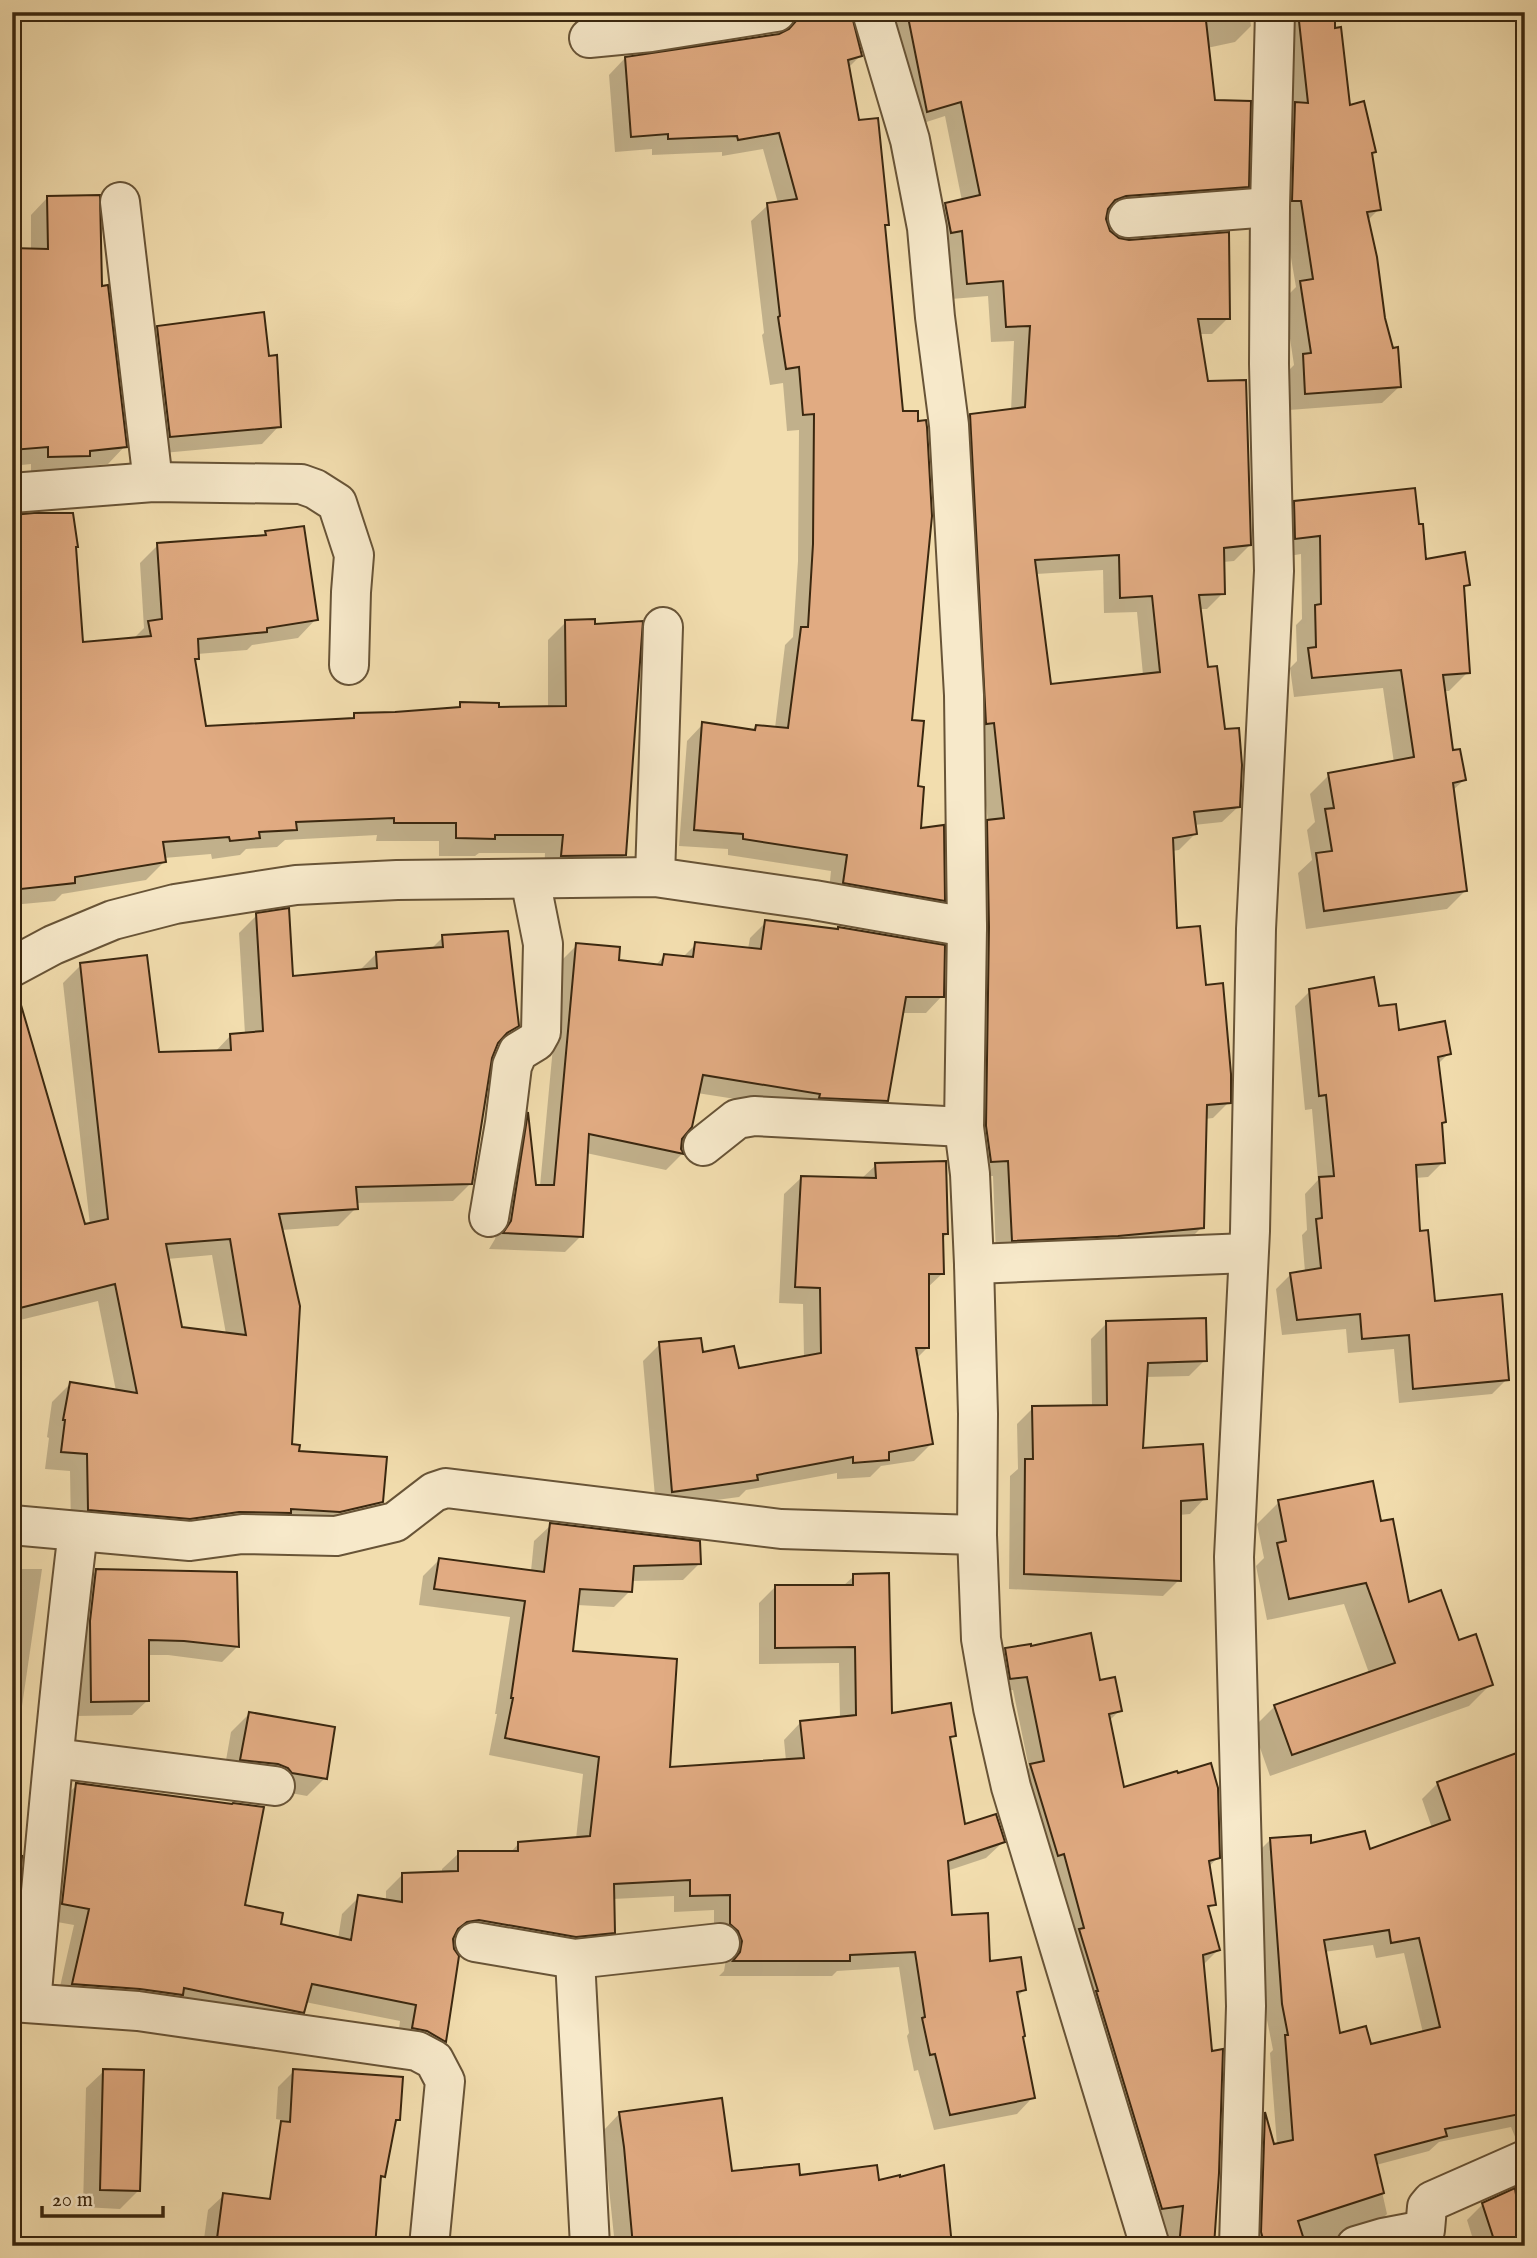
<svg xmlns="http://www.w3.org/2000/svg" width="1537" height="2258" font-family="'IM FELL English',serif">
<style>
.shadow{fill:#0003;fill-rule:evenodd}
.building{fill:#e1ab82;stroke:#3a270f;stroke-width:2;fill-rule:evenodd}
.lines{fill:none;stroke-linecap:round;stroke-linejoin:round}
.minor-casing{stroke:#685437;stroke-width:42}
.minor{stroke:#f7e9ca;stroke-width:38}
</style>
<rect width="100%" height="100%" fill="#f2ddae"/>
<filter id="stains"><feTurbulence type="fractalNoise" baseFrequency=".00286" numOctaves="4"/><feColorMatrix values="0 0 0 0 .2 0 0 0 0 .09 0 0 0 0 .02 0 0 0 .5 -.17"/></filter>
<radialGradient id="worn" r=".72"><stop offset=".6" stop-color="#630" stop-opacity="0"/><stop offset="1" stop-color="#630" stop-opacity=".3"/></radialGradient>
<g class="shadow">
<path d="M612 12H713L614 27Z"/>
<path d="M899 12H1249L1251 26 1235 42 1207 48 1213 102 1247 186 1231 202 1108 212 1106 213 1104 219 1109 232 1228 318 1212 334H1199L1207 383 1250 545 1234 561 1223 562V593L1207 609H1199L1206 669 1223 731 1239 806 1222 822 1194 825 1195 834 1179 850 1172 851 1176 930 1205 987 1229 1102 1213 1118 1205 1119 1202 1227 1186 1243 996 1256 993 1176 975 1177 972 838 988 822 978 738 954 432 970 416 1011 411 1014 341 991 342 988 296 951 299 930 220 946 204 962 201 945 116 911 127 890 21ZM1103 570 1104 613 1137 612 1143 675 1050 686 1036 574Z"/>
<path d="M1281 12H1333V30L1348 107 1374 151 1370 155 1379 209 1367 221 1384 318 1399 387 1382 403 1289 410 1287 372 1294 365 1284 299 1296 287 1284 217Z"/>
<path d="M860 56 848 68 857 122 888 224 884 228 910 722 919 830 943 900 927 916 828 899 831 871 728 855V849L679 846 687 741 703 724 751 732 756 727 775 728 785 645 793 637 798 561 799 430 787 431 783 383 770 385 762 335 764 333 751 221 768 205 778 203 763 149 722 156V152L652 155V149L615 152 609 75 625 58Z"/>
<path d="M48 197 100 288 125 446 108 464 77 467 71 473 31 474V464L12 466V250H31V215Z"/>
<path d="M158 328 279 426 262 444 152 454 140 346Z"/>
<path d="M1295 503 1424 561 1468 584 1462 590 1468 672 1449 691H1444L1452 752 1464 780 1452 791 1466 890 1447 909 1306 929 1298 873 1312 860 1307 830 1315 822 1310 794 1329 775 1394 763 1383 688 1294 697 1290 668 1297 661 1296 625 1302 619 1301 554 1277 558 1276 522Z"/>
<path d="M12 516 81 644 133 639 144 628 140 563 158 545 263 537 266 533 316 619 298 638 252 645 247 650 197 654 198 658 194 661 204 728 350 720 355 715 455 709 461 704 498 708H548V640L566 622 625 855 606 873 544 874 545 853H479L475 856H439V841H376L377 835 285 840 277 847 246 849 240 855 212 859 211 854 164 858V862L146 880 62 894 55 901 12 905Z"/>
<path d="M257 915 291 978 358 972 376 954 431 949 443 937 517 1025 495 1046 490 1057 471 1183 453 1201 356 1203V1208L338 1226 281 1230 290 1445 297 1452 381 1502 363 1520 71 1527 70 1471 45 1469 49 1438 47 1437 52 1402 70 1384 116 1391 98 1301 12 1322V1057L84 1226 90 1225 63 983 81 965 157 1054 214 1053 231 1035 245 1034 239 933ZM212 1255 226 1334 180 1329 167 1259Z"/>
<path d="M766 922 942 996 926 1013H902L886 1100 870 1116 805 1110 697 1093 681 1138 680 1149 682 1154 666 1170 586 1153 581 1236 565 1252 489 1249 495 1239 513 1130 527 1116 535 1186H540L561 961 577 945 617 962 655 966 664 956 682 958 696 944 748 949 750 938Z"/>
<path d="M1310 991 1377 1008 1397 1032 1449 1053 1437 1065 1444 1122 1441 1125 1443 1162 1428 1177 1415 1178 1419 1233 1434 1303 1507 1379 1492 1394 1399 1403 1394 1349 1348 1353 1346 1329 1282 1335 1276 1289 1291 1274 1305 1272 1302 1235 1307 1230 1305 1194 1318 1180 1312 1109 1305 1110 1295 1006Z"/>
<path d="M876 1165 947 1234 942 1239 943 1273 927 1288 928 1347 916 1359 931 1444 914 1461 881 1466 870 1477 837 1479V1473L746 1490 739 1497 656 1508 643 1361 660 1344 701 1355 737 1370 804 1358 803 1304 779 1303 784 1194 801 1178 861 1179Z"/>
<path d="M1107 1323 1205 1360 1189 1376 1145 1377 1141 1450 1205 1498 1190 1514 1179 1515V1580L1163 1596 1009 1589 1010 1476 1018 1469 1017 1424 1033 1408 1092 1407 1091 1339Z"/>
<path d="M1279 1502 1380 1523 1408 1604 1458 1643 1491 1684 1469 1706 1270 1776 1253 1728 1275 1706 1369 1673 1344 1604 1267 1620 1256 1566 1264 1558 1257 1524Z"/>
<path d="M551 1525 699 1564 683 1580 631 1581 630 1591 614 1607 577 1605 571 1653 668 1768 786 1761 784 1740 800 1723 840 1718 839 1663 759 1664V1603L776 1586H843L854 1576 890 1715 954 1735 949 1740 964 1826 1003 1842 986 1858 947 1871 950 1917 989 1963 1024 1990 1016 1998 1021 2038 1033 2097 1017 2114 934 2130 918 2070 914 2071 907 2036 909 2033 899 1967 837 1971 832 1976H719L724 1971 726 1959 714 1940V1910L674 1912V1896L613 1899V1932L597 1948 461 1936 452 1937 453 1950 457 1956 445 2041 429 2058 397 2044 400 2021 305 2002 303 2012 286 2028 57 2000 74 1925 46 1920 60 1801 77 1785 243 1907 278 1925 338 1939 342 1914 359 1897 386 1902V1891L402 1875 442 1873V1869L459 1853H510L519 1843 576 1839 583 1774 489 1755 497 1714H495L510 1617 419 1605 423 1576 439 1560 531 1571 534 1541Z"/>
<path d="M12 1569H42L21 1713 12 1721Z"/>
<path d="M96 1571 237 1647 222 1662 168 1655H148V1700L132 1715 77 1716 81 1586Z"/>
<path d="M1006 1649 1099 1682 1120 1710 1108 1722 1123 1789 1218 1857 1208 1868 1214 1904 1207 1910 1218 1950 1204 1964 1203 2246H1161L1163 2221 1148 2222 1017 1780 1029 1768 1013 1690 996 1692 991 1664Z"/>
<path d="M249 1714 325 1778 307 1796 274 1790 223 1777 231 1732Z"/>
<path d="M1525 1752V2161L1511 2127 1439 2142 1429 2151 1376 2165 1387 2214 1372 2230 1333 2240V2246H1246L1249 2163 1265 2147 1277 2145 1270 2053 1273 2050 1267 2020 1254 1856 1270 1840 1368 1851 1432 1828 1422 1799 1438 1783ZM1373 1945 1376 1958 1404 1953 1423 2033 1369 2046 1339 2035 1324 1952Z"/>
<path d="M12 1857 20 1858 12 1945Z"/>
<path d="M104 2071 138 2191 120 2209 83 2207 86 2088Z"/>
<path d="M294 2071 398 2120 393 2125 383 2176 379 2181 313 2126 276 2119 278 2087Z"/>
<path d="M620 2113 730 2172 877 2182 922 2246H615L603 2131Z"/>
<path d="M1525 2186V2246H1442L1472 2236 1467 2220 1483 2204Z"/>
<path d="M224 2195 247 2246H203L208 2210Z"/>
</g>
<g class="building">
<path d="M830 12H851L862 56 848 60 859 120 878 118 889 225H885L903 411H918V421L926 420 927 427 932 516 912 720 924 721 918 786 924 787 921 828 944 825 945 901 843 883 847 855 743 839V834L694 830 702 722 755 730 756 725 788 728 801 627H808L813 544 814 414 803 415 799 367 786 369 778 317 780 316 767 203 797 199 779 133 738 140 737 136 668 139V134L631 137 625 57 779 34 789 29 796 21Z"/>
<path d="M907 12H1205L1215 100 1251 101 1249 187 1126 196 1115 200 1108 209 1106 219 1110 231 1119 238 1129 240 1229 232 1230 319H1198L1208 381 1246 380 1251 545 1224 548 1225 594 1199 595 1208 667 1217 666 1225 729 1239 728 1242 765 1240 807 1194 812 1197 834 1173 838 1177 928 1200 926 1206 985 1223 983 1231 1074V1103L1207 1105 1204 1228 1118 1236 1012 1241 1008 1161 991 1162 986 1126 989 927 987 820 1004 818 994 723 986 724 970 414 1025 407 1030 326 1006 327 1003 281 967 284 962 231 951 233 945 203 980 195 961 102 927 112ZM1119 555 1120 598 1152 596 1160 672 1051 684 1035 560Z"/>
<path d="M1298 12H1335V28L1341 27 1350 105 1364 101 1376 152 1372 153 1381 210 1367 212 1377 257 1385 318 1393 348 1398 347 1401 387 1305 394 1303 354 1311 353 1300 281 1313 279 1301 201H1292L1295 102 1308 103Z"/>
<path d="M100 195 102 286 108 285 127 447 90 451V456L48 457V447L12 450V248L48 249 47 196Z"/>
<path d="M264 312 269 356 277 355 281 427 170 437 157 326Z"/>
<path d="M1415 488 1419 524H1423L1426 559 1465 552 1470 585 1464 586 1470 673 1443 675 1453 750 1460 749 1466 780 1453 783 1467 891 1324 911 1316 853 1332 851 1325 809 1334 808 1328 773 1414 757 1401 670 1312 678 1308 648 1316 647 1315 605 1321 604 1320 536 1295 539 1294 501Z"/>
<path d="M34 513H73L78 547H76L83 642 151 636 148 621 162 619 157 543 266 535 265 531 304 526 318 620 267 628V632L198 639 199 659H195L206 726 354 718V713L395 712 460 707V702L499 703V707L566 706 565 620 595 619V624L643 621 626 855 561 856 563 835H495V839L456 838V823H394V818L296 822 297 830 259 832 260 838 230 841 229 837 163 842 166 862 75 877V883L12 890V515Z"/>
<path d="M289 908 293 976 377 968 376 952 443 947 442 935 508 931 519 1026 507 1033 498 1043 492 1058 472 1184 356 1187 358 1209 279 1214 300 1306 292 1444 300 1445 299 1451 387 1457 383 1502 340 1512 291 1509V1513L239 1512 190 1519 88 1510 87 1454 61 1452 65 1420H63L70 1382 137 1393 115 1284 16 1309 12 1292V1006L21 1005 85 1224 108 1219 80 963 147 955 159 1052 231 1050 230 1034 263 1031 256 913ZM230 1239 246 1335 182 1327 166 1244Z"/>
<path d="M765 920 838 929V927L945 945 944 997H906L888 1101 819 1098 820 1094 703 1075 692 1127 682 1139 681 1149 684 1154 589 1134 583 1237 503 1233 511 1221 528 1112 536 1185H554L576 943 620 947 619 960 662 965 664 954 693 957 695 942 761 949Z"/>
<path d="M1374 977 1379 1006 1396 1004 1399 1030 1445 1021 1451 1054 1438 1057 1446 1122 1442 1123 1445 1163 1416 1165 1420 1231 1428 1230 1435 1301 1502 1294 1509 1380 1413 1389 1409 1335 1362 1339 1360 1314 1297 1320 1290 1273 1321 1268 1316 1219 1322 1218 1319 1177 1334 1176 1326 1095 1319 1096 1309 989Z"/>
<path d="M946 1161 948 1234H943L944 1274H929V1348H916L933 1444 889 1452V1460L853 1463V1457L757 1475 758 1480 672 1492 659 1342 701 1338 703 1352 734 1346 739 1368 821 1353 820 1288 795 1287 801 1176 876 1178 875 1163Z"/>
<path d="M1206 1318 1207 1361 1148 1363 1143 1448 1203 1444 1207 1499 1181 1501V1581L1024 1574 1025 1459H1033L1032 1406 1107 1405 1106 1321Z"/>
<path d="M1373 1481 1381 1521 1393 1519 1409 1602 1441 1590 1459 1640 1476 1634 1493 1685 1292 1755 1274 1705 1395 1663 1366 1583 1289 1599 1277 1543 1286 1541 1278 1500Z"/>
<path d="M550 1523 700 1541 701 1564 634 1566 632 1592 580 1589 573 1651 677 1659 670 1767 804 1758 800 1721 856 1715 855 1647 775 1648V1585H853V1574L889 1573 892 1713 951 1703 956 1736 950 1737 965 1824 996 1814 1005 1842 948 1861 952 1915 988 1913 990 1961 1021 1957 1026 1990 1017 1992 1025 2036 1023 2037 1035 2098 950 2115 935 2054 930 2055 922 2018 925 2017 915 1952 850 1955V1961H733L740 1952 742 1941 738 1931 730 1924V1895L690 1896V1880L614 1884 615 1933 576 1937 479 1920 467 1922 458 1929 453 1939 454 1949 459 1956 446 2042 427 2031 412 2028 416 2005 312 1984 304 2013 184 1988 183 1995 140 1989 72 1984 89 1909 62 1904 76 1783 232 1804 233 1803 264 1807 245 1905 283 1913 281 1924 351 1940 358 1895 402 1902V1873L458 1871V1851H518V1842L590 1836 599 1757 505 1738 513 1698H511L525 1601 434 1589 439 1558 544 1572Z"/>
<path d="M96 1569 237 1572 239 1647 184 1641 149 1640V1701L91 1702 90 1621Z"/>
<path d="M1091 1633 1100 1680 1115 1677 1122 1711 1109 1714 1124 1787 1177 1771 1178 1773 1211 1763 1218 1788 1220 1858 1209 1861 1216 1905 1208 1906 1220 1950 1203 1955 1212 2051 1223 2049 1219 2173 1214 2246H1179L1183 2206 1162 2209 1096 1991H1098L1079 1929 1084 1928 1064 1854 1058 1856 1030 1764 1044 1761 1027 1677 1010 1679 1005 1648 1031 1644V1646Z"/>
<path d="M249 1712 335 1727 327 1779 292 1773 288 1768 278 1764 240 1760Z"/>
<path d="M1525 1750V2113L1445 2129 1447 2136 1375 2155 1384 2193 1298 2221 1306 2246H1265L1261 2232 1265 2112 1274 2144 1293 2140 1285 2035H1288L1282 2004 1270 1838 1311 1835V1843L1365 1831 1370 1849 1450 1820 1437 1782ZM1389 1930 1391 1943 1419 1938 1440 2027 1371 2044 1366 2026 1340 2033 1324 1940Z"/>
<path d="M12 1855 22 1856 19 1895 12 1894Z"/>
<path d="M103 2069 144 2070 140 2191 100 2190Z"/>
<path d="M293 2069 403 2077 400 2120H396L385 2177 381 2176 375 2246H216L223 2193 270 2199 281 2121 290 2122Z"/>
<path d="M722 2098 732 2171 799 2164 800 2175 877 2165 879 2180 900 2175V2177L944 2165 952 2246H633L624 2147 619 2112Z"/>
<path d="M1515 2188 1524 2246H1496L1482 2203Z"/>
</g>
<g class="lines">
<defs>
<g id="minor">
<path d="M872 12 910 140 927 228 935 317 949 425 964 695 967 927 964 1127 970 1174 974 1264 978 1414 977 1535 981 1639 993 1708 1011 1787 1150 2246"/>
<path d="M589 38 651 32 776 12"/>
<path d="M120 202 153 482"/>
<path d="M1128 218 1270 207"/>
<path d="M12 493 153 482 301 484 315 489 337 503 354 555 351 592 349 665"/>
<path d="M655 877 663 627"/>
<path d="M12 967 53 945 113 920 175 904 296 885 397 880 655 877 814 900 967 927"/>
<path d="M703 1146 737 1119 754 1116 964 1127"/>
<path d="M489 1217 505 1123 512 1066 518 1052 536 1041 541 1032 543 944 530 879"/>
<path d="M974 1264 1248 1253"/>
<path d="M12 1525 190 1541 242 1534 336 1536 395 1522 434 1492 446 1488 781 1529 977 1535"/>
<path d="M55 1758 275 1786"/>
<path d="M475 1942 575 1959 720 1943"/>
<path d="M575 1959 590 2246"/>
<path d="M12 2002 138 2011 417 2051 434 2060 445 2081 429 2246"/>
<path d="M31 2003C45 1845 59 1688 78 1531"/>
<path d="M1239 2246 1246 2006 1234 1557 1250 1231 1256 929 1274 571 1269 364 1270 207 1275 12"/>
<path d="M1356 2246 1383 2238 1425 2230 1427 2207 1432 2201 1525 2160"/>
</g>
</defs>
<use href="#minor" class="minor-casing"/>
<use href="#minor" class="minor"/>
</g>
<rect width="1537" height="2258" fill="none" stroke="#f2ddae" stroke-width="42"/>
<rect x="14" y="14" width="1509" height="2230" fill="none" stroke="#3a270f" stroke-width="3.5"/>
<rect x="21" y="21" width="1495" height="2216" fill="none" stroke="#3a270f" stroke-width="2"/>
<path d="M42 2206v10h121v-10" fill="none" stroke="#3a270f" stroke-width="3.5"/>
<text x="52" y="2206" font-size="21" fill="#3a270f" stroke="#f7e9ca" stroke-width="5" paint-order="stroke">20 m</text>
<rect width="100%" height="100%" filter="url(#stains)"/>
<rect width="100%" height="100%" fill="url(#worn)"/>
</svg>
